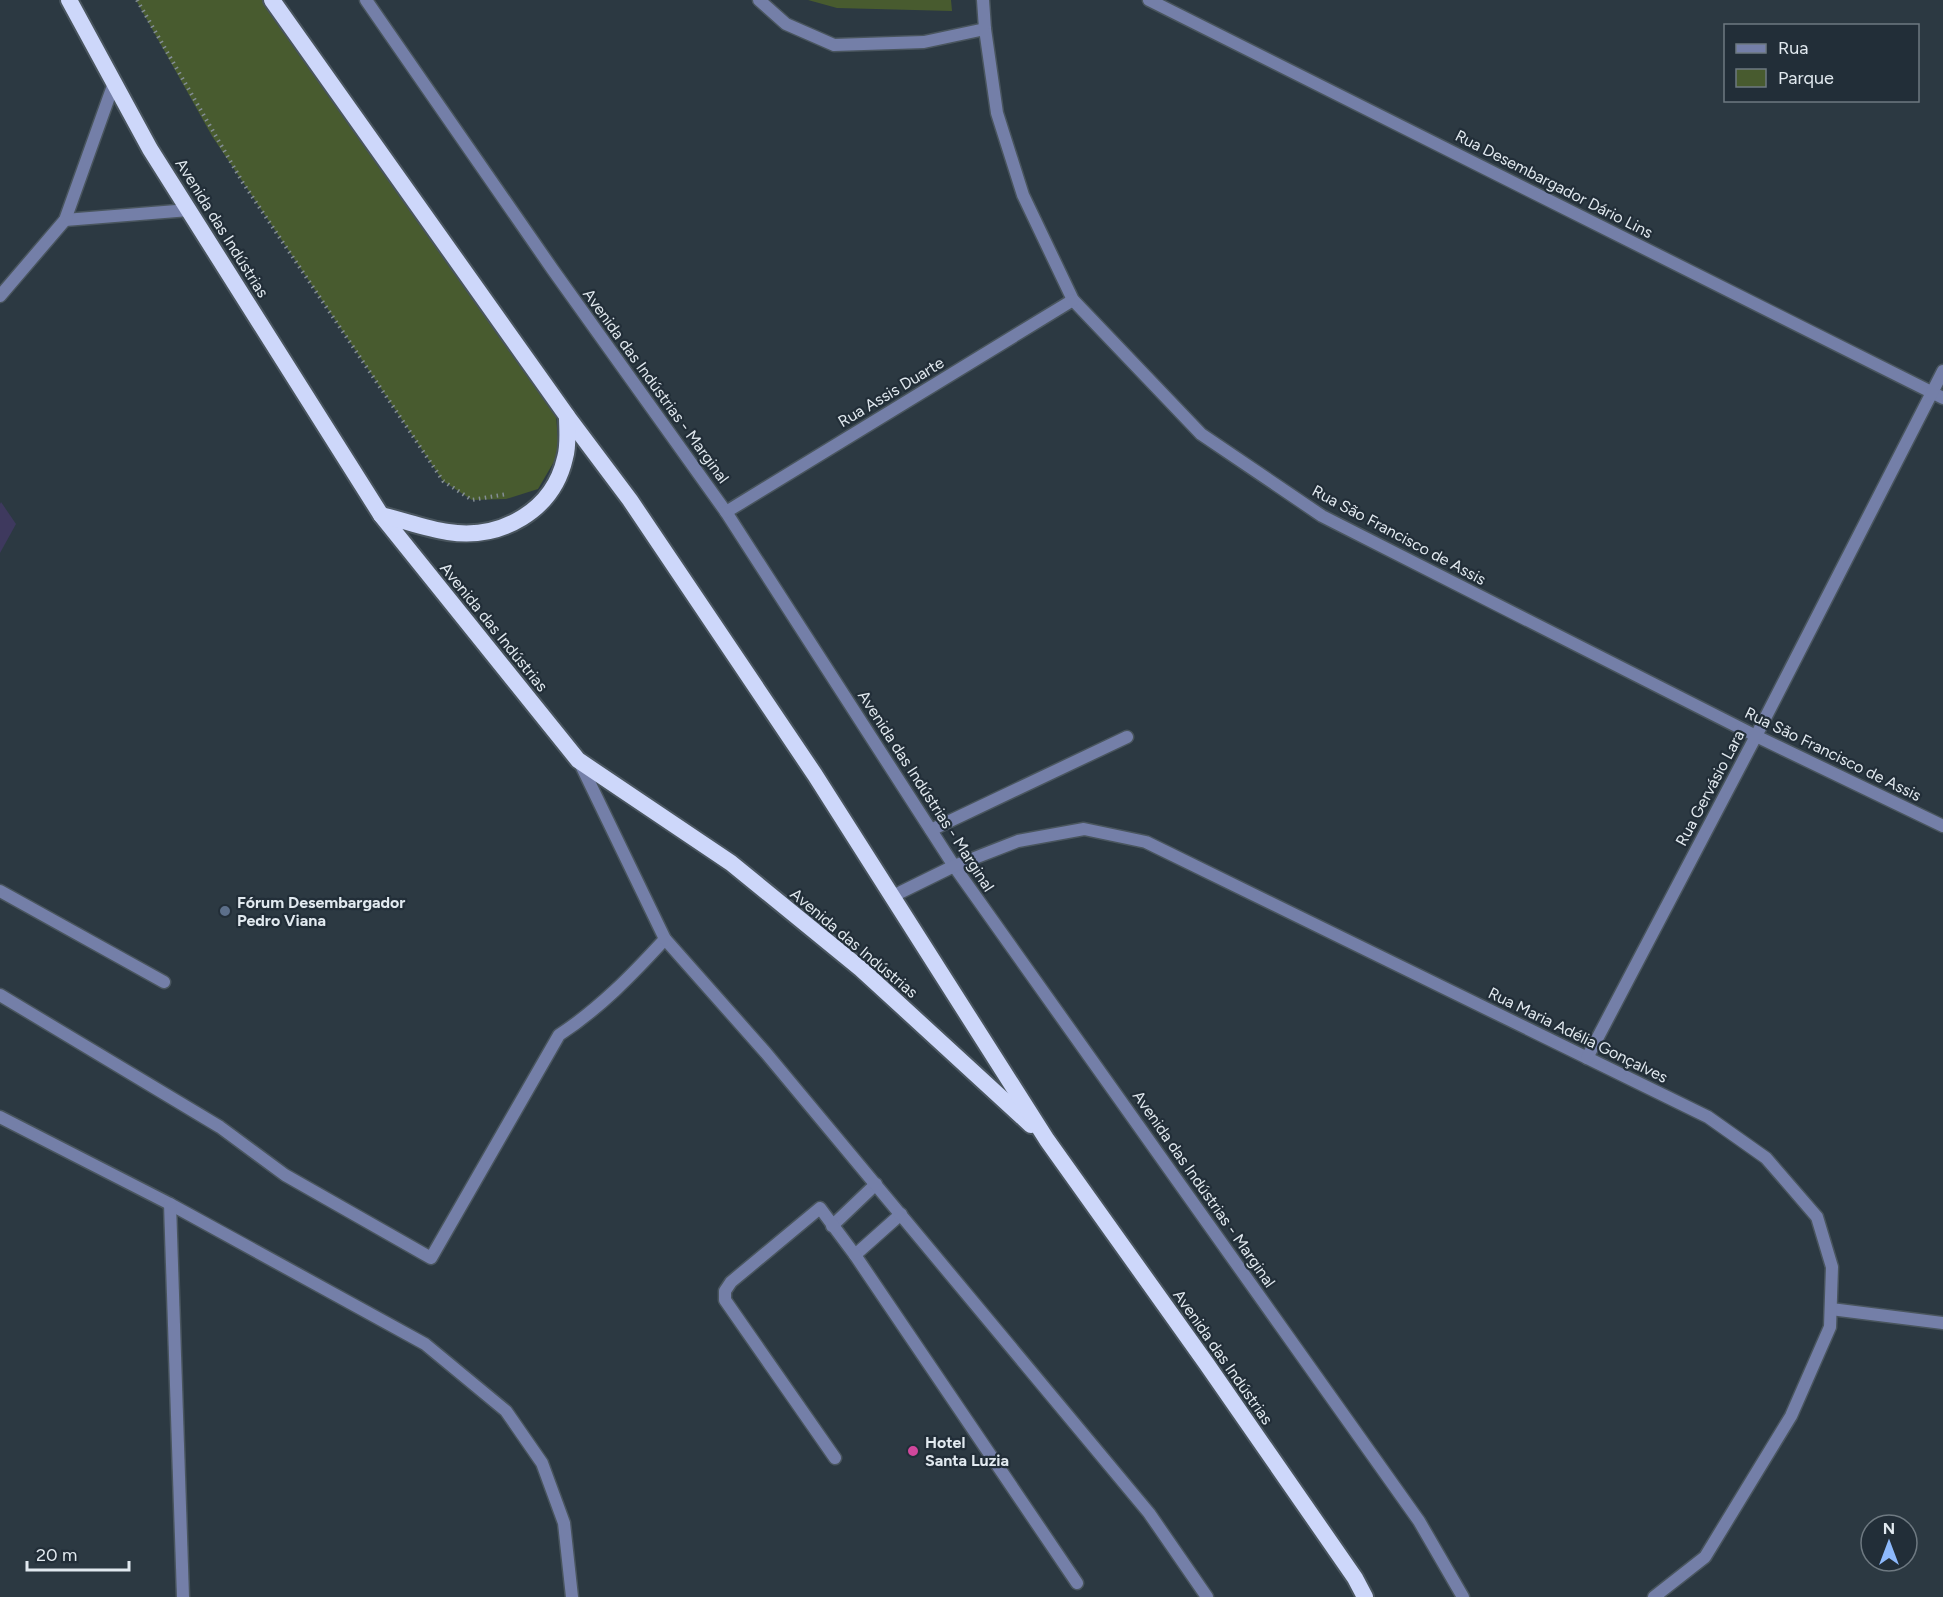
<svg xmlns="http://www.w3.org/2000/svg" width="1943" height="1597" font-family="Figtree,sans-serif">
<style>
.green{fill:#485b2f}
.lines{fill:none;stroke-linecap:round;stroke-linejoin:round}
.service-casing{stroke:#49555e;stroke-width:15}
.minor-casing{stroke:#49555e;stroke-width:15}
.trunk-casing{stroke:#49555e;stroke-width:20}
.path{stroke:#848e96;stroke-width:4;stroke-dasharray:1.5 4.5;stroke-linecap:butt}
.service{stroke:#747fa8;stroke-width:12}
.minor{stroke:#747fa8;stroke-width:12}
.trunk{stroke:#cdd7fa;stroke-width:16}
.shaded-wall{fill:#3e395e}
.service-dot{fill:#5c6f8a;stroke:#222e38;stroke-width:2}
.hotel-dot{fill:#d1479c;stroke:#222e38;stroke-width:2}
.labels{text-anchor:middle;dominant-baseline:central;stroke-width:4.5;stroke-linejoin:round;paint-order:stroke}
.street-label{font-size:16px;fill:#e1e9ef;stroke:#222e38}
.poi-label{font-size:16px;font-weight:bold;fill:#e1e9ef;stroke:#222e38;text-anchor:start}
</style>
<rect width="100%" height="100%" fill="#2c3942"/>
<g class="green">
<path d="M136 0H263L556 415 559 453 538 489 506 499 472 500 443 481 212 136Z"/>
<path d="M808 0H951L952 11 837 8Z"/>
</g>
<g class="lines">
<defs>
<g id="service">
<path d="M931 830 1127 737"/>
<path d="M0 891 164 982"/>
<path d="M0 995 220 1127 285 1175 431 1258 559 1035C599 1009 632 975 665 939"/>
<path d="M832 1226 876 1184"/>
<path d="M855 1255 901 1214"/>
<path d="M1831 1309 1943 1323"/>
<path d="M835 1458 725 1300V1291L731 1282 820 1208 855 1255 1077 1583"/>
</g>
<g id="minor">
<path d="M366 0 553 270 726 512 954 866 1419 1521 1463 1597"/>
<path d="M759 0 786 24 834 45 924 42 985 29"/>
<path d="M983 0 985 29 997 113 1023 195 1073 300 1201 434 1322 516 1756 736 1943 826"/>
<path d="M1149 0 1943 398"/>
<path d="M65 220 189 210"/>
<path d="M0 296 65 220 114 83"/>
<path d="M726 512 1073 300"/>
<path d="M579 761 665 939 766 1053 1149 1513 1207 1597"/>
<path d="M893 896 954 866 1018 841 1084 829 1146 842 1708 1117 1766 1158 1817 1217 1832 1267 1830 1327 1791 1416 1705 1557 1654 1597"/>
<path d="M1587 1058 1756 736 1943 371"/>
<path d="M0 1117 170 1204 425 1344 506 1411 542 1463 564 1523 572 1597"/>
<path d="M170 1204 183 1597"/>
</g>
<g id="trunk">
<path d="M69 0 150 149 381 515 578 760 731 863 861 969 1031 1125"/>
<path d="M272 0 567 416 630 500 815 775 1047 1140 1206 1363 1355 1578 1365 1597"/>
<path d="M381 515C403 520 426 529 448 532 501 540 553 511 565 458 569 445 567 429 567 416"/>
</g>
</defs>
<use href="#service" class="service-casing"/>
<use href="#minor" class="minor-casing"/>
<use href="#trunk" class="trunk-casing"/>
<path class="path" d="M137 0 243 183 443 481 472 500 507 494"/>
<use href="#service" class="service"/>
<use href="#minor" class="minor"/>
<use href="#trunk" class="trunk"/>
</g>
<path class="shaded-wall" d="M1 502 16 524 0 553V504Z"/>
<circle class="service-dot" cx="225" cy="911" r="6"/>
<circle class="hotel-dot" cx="913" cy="1451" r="6"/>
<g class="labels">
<g class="street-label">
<text transform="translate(1554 184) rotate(27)">Rua Desembargador Dário Lins</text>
<text transform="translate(222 228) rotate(58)">Avenida das Indústrias</text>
<text transform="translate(656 386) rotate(54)">Avenida das Indústrias - Marginal</text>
<text transform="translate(891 392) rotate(-31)">Rua Assis Duarte</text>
<text transform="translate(1399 535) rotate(28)">Rua São Francisco de Assis</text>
<text transform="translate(494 627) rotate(51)">Avenida das Indústrias</text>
<text transform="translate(1833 754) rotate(26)">Rua São Francisco de Assis</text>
<text transform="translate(1710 788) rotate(-62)">Rua Gervásio Lara</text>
<text transform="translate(926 791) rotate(57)">Avenida das Indústrias - Marginal</text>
<text transform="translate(854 943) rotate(40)">Avenida das Indústrias</text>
<text transform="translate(1578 1035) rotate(26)">Rua Maria Adélia Gonçalves</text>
<text transform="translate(1204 1189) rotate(55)">Avenida das Indústrias - Marginal</text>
<text transform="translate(1223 1357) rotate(55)">Avenida das Indústrias</text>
</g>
<g class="poi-label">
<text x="237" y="902">Fórum Desembargador<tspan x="237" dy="18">Pedro Viana</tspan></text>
<text x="925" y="1442">Hotel<tspan x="925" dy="18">Santa Luzia</tspan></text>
</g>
</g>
<rect x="1724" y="24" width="195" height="78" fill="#222e38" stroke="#6e7981" stroke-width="1.5"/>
<rect x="1736" y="44" width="30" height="9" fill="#747fa8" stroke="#6e7981" stroke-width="1.5"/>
<text x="1778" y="54" font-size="18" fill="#e1e9ef">Rua</text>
<rect x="1736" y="69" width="30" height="18" fill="#485b2f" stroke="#6e7981" stroke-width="1.5"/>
<text x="1778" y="84" font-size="18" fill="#e1e9ef">Parque</text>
<g transform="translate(1889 1543)"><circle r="28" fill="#222e38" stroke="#6e7981" stroke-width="1.5"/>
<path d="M0-4.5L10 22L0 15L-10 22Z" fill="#8db9fc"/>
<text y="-9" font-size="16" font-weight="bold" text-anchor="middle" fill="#e1e9ef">N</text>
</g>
<path d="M27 1561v9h102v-9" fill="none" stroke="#e1e9ef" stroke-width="3"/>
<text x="36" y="1561" font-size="18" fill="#e1e9ef" stroke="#222e38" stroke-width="4.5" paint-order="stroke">20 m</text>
</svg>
